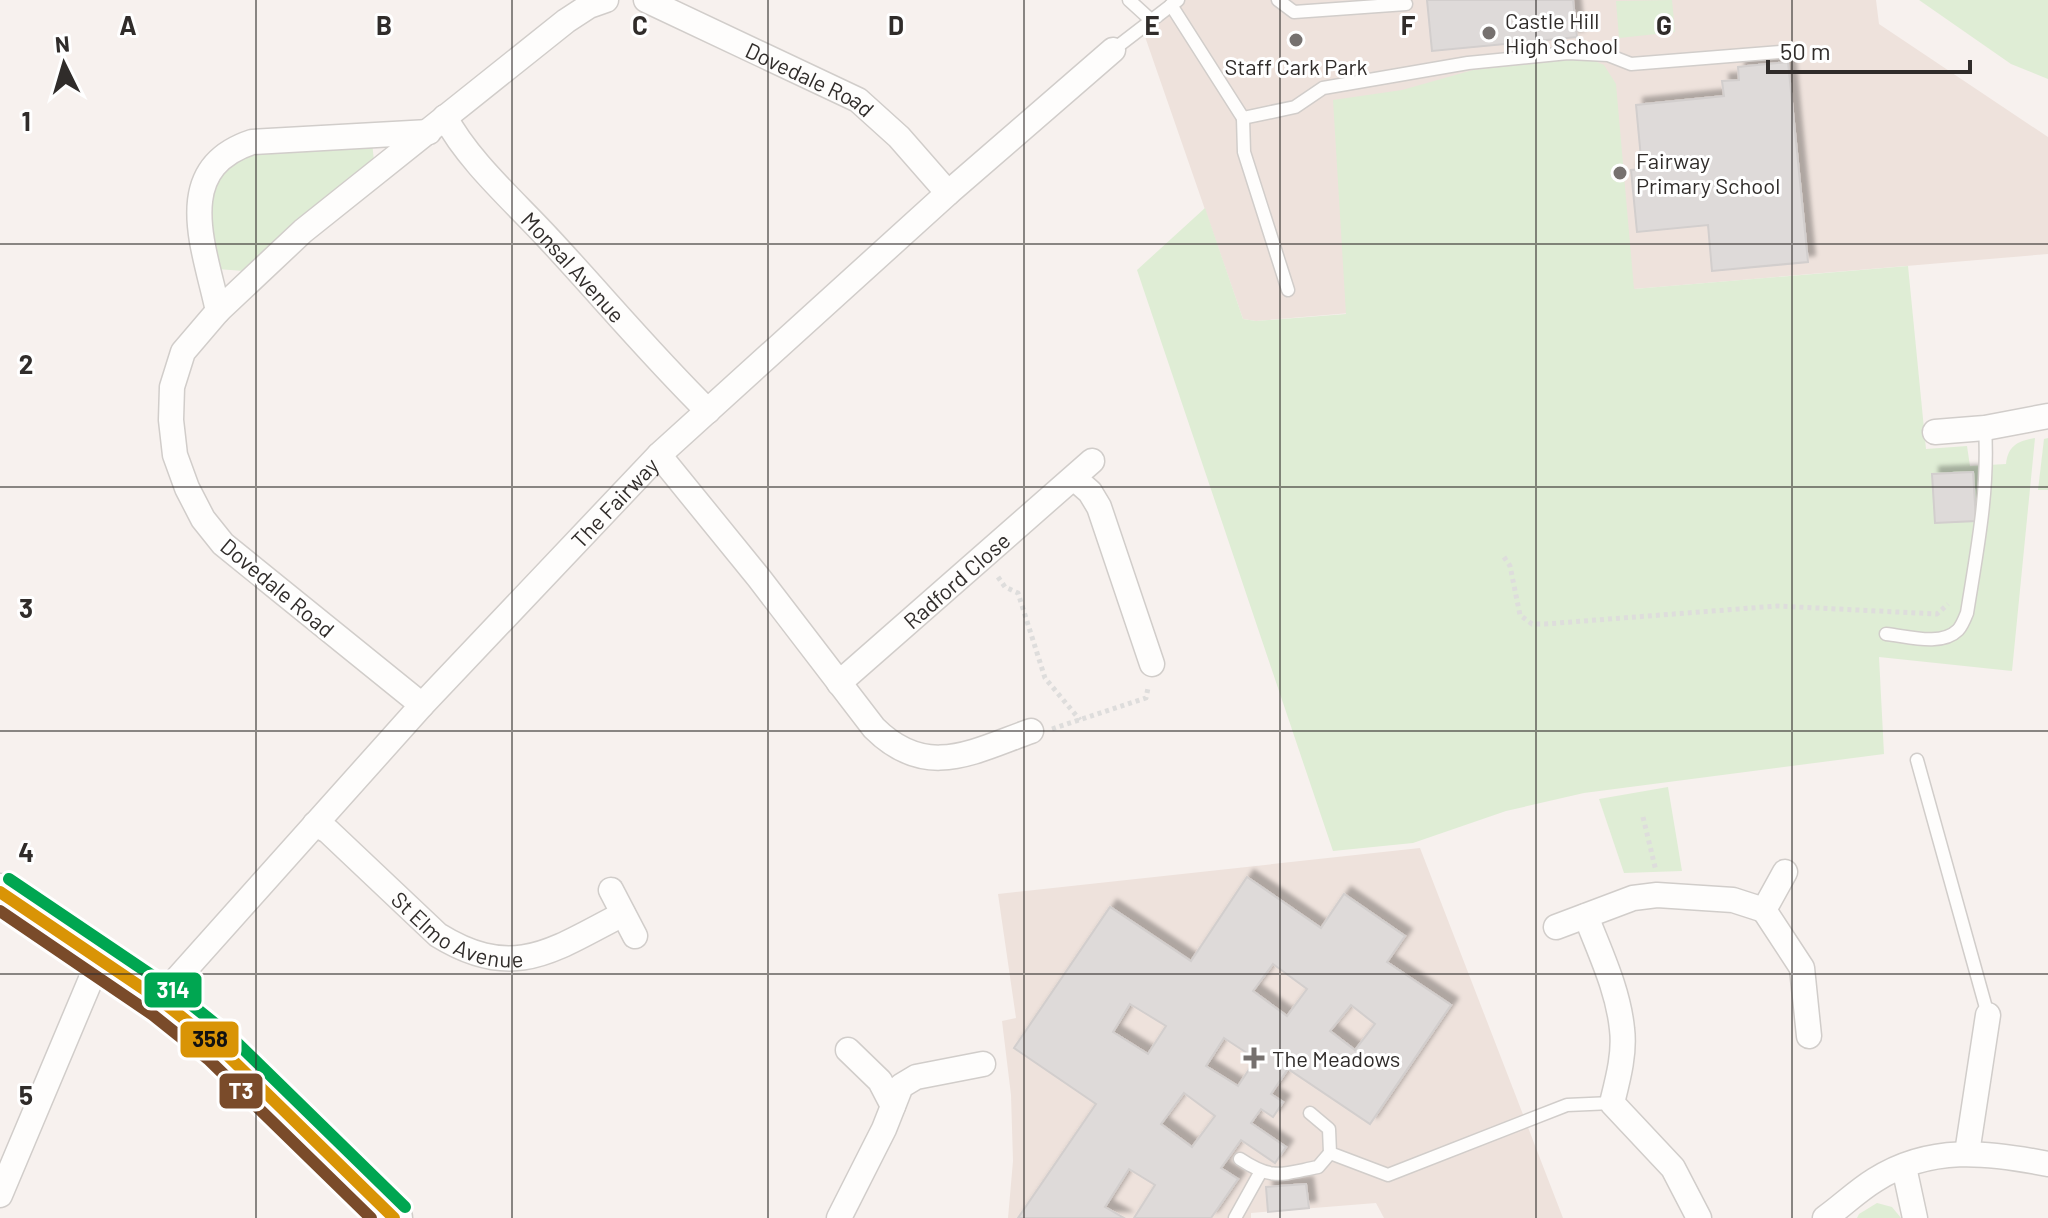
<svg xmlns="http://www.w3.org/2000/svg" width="2048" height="1218" font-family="Barlow,sans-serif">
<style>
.built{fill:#eee2dc}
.green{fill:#dfedd5}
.building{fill:#dedad9;stroke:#d2cecd;stroke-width:2;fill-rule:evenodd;filter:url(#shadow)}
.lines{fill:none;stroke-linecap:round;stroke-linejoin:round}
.service-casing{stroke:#d1cdca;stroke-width:15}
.minor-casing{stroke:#d1cdca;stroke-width:27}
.primary-casing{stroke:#d1cdca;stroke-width:39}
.path{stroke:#dedddc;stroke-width:5;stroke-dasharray:4 4;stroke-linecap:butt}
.service{stroke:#fefdfc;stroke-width:12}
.minor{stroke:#fefdfc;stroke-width:24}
.primary{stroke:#fefdfc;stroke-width:36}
.bus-1-casing{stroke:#fff;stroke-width:18}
.bus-2-casing{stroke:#fff;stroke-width:18}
.bus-3-casing{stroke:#fff;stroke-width:18}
.bus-1{stroke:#d99406;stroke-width:12}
.bus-2{stroke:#7a4b2a;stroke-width:12}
.bus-3{stroke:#00a651;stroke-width:12}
.grid{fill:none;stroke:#302c2a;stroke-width:2;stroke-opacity:0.55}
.poi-dot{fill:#76716f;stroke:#fff;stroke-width:3}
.labels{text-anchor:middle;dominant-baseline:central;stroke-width:6;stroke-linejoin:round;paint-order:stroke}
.poi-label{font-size:22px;fill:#302c2a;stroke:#fff;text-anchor:start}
.street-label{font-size:22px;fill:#302c2a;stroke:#fff}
.grid-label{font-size:26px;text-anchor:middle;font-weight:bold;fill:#302c2a;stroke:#fff;stroke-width:6;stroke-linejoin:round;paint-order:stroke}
.line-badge{stroke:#fff;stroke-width:3}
.badge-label{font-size:22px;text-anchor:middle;font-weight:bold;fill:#fff}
.pale-badge-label{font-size:22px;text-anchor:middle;font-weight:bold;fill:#111}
</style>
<defs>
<filter id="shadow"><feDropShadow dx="7" dy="-7" stdDeviation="2" flood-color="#0004"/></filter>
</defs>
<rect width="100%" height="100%" fill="#f7f1ee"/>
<g class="built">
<path d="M1178 0H1876L1879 24 2048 137V254L1256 321 1243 319 1142 28Z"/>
<path d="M1420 848 1563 1218H1384L1376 1203 1251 1213V1218H1008L1013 1161 1011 1095 1002 1021 1016 1018 998 894Z"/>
</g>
<g class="green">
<path d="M1672 0 1675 32 1619 38 1616 1Z"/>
<path d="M1919 0H2048V79L2011 64Z"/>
<path d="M1588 58 1604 65 1616 84 1634 289 1908 266 1926 449 1967 446 1970 466 2006 464C2008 446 2017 441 2035 438L2012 671 1879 657 1884 754 1584 793 1506 811 1413 843 1333 851 1137 270 1205 208 1243 319 1256 321 1346 314 1333 100 1402 90 1473 70Z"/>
<path d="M372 142 374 161 244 271 217 269C210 214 194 190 246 154Z"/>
<path d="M2048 438V490H2038L2044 439Z"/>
<path d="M1668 787 1682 871 1624 873 1599 799Z"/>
<path d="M1877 1203 1892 1207 1901 1218H1857L1859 1214Z"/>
</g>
<g class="building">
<path d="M1427 0H1573L1577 37 1432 51Z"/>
<path d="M1788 62 1808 262 1712 271 1708 225 1637 232 1631 170 1642 169 1636 105 1724 96 1722 81 1739 80 1738 67Z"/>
<path d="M1973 472 1976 521 1935 523 1932 474Z"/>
<path d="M1247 877 1321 928 1344 894 1405 936 1387 962 1451 1005 1370 1124 1288 1069 1271 1094 1283 1102 1273 1117 1261 1109 1251 1123 1286 1147 1275 1163 1241 1140 1221 1168 1238 1179 1211 1218H1134L1155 1185 1129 1169 1105 1207 1124 1218H1018L1096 1104 1014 1048 1110 907 1191 961ZM1273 964 1307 989 1287 1016 1253 991ZM1130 1004 1166 1026 1148 1054 1113 1032ZM1351 1005 1375 1024 1355 1050 1330 1031ZM1224 1038 1256 1059 1238 1086 1206 1066ZM1184 1093 1215 1116 1192 1147 1161 1124Z"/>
<path d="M1306 1184 1309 1208 1268 1212 1266 1187Z"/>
</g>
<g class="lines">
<defs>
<g id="service">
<path d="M1129 0 1152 21"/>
<path d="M1278 0 1294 12 1406 4"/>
<path d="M1171 5 1243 118 1295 107 1323 88 1468 63 1568 53 1608 55 1631 64 1781 52"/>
<path d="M1113 50 1178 0"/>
<path d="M1243 118 1244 152 1288 290"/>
<path d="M1886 634C1907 636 1941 647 1958 630 1962 626 1965 618 1967 613 1977 550 1989 491 1985 428"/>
<path d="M1917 760 1988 1015"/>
<path d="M1310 1113 1329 1129 1330 1153 1388 1175 1567 1105 1612 1103"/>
<path d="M1240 1159C1273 1181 1282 1174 1318 1167L1330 1153"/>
<path d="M1235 1218 1260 1173"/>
</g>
<g id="minor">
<path id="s1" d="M646 0 858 100 899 137 948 193"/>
<path id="s2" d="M445 117C468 161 515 202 549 239 602 296 652 356 708 411"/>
<path d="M218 311C205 249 170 169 252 142L429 132"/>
<path d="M1935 432 1985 428 2048 416"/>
<path d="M659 455 759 578 874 728C926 780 972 752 1031 731"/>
<path d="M1074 478 1090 492 1099 507 1152 664"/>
<path id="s3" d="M839 683 1092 461"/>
<path d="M422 705 223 544 203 519 187 488 175 455 171 420 172 387 183 352 218 311 303 231 566 21 589 6 606 0"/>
<path id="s4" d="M315 824 328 831 438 935C514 982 553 950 623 914"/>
<path d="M611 890 635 936"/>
<path d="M1764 910 1802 968 1809 1036"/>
<path d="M1586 916C1600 953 1618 989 1622 1029 1625 1053 1618 1079 1612 1103L1673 1168 1699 1218"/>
<path d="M1556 927 1633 898 1657 895 1733 900 1764 910 1785 872"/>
<path id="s5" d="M163 1002 176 980 422 705 659 455 948 193 1113 50"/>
<path d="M848 1050 880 1081 893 1106"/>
<path d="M1967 1153 1988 1015"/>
<path d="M1904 1167 1915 1218"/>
<path d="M0 1195 99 960"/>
<path d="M839 1218 884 1129 901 1086 916 1077 983 1064"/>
<path d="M1825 1218C1842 1206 1857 1191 1875 1180 1930 1145 1987 1152 2048 1164"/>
</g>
<path id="primary" d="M0 892 163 1002 219 1047 394 1218"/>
</defs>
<use href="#service" class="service-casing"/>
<use href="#minor" class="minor-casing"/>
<use href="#primary" class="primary-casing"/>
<g class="path">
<path d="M1504 557 1510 566 1520 615 1532 624H1545L1777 606 1937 614 1948 604"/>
<path d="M998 577 1005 587 1018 593 1045 678 1080 720"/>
<path d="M1052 729 1146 698 1148 688"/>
<path d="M1643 817 1656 871"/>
</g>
<use href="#service" class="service"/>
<use href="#minor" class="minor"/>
<use href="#primary" class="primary"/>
<defs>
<path id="bus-1" d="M0 892 163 1002 219 1047 394 1218"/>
<path id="bus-2" d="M0 911 153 1015 208 1059 371 1218"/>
<path id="bus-3" d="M9 879 172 989 229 1035 405 1207"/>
</defs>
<use href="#bus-1" class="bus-1-casing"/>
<use href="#bus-2" class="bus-2-casing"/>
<use href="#bus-3" class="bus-3-casing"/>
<use href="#bus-1" class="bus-1"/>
<use href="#bus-2" class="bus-2"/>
<use href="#bus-3" class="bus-3"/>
</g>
<path class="grid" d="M256 0V1218M512 0V1218M768 0V1218M1024 0V1218M1280 0V1218M1536 0V1218M1792 0V1218M0 244H2048M0 487H2048M0 731H2048M0 974H2048"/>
<g class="poi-dot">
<circle cx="1489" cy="33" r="8"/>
<circle cx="1296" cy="40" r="8"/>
<circle cx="1620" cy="173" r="8"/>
<path d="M1250 1046h8v8h8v8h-8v8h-8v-8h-8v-8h8z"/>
</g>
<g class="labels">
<g class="poi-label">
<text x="1505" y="20">Castle Hill<tspan x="1505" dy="25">High School</tspan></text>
<text x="1296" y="66" text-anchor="middle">Staff Cark Park</text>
<text x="1636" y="160">Fairway<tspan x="1636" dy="25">Primary School</tspan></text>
<text x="1272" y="1058">The Meadows</text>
</g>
<g class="street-label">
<text stroke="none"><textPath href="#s1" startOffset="182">Dovedale Road</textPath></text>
<text stroke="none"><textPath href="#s2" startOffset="198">Monsal Avenue</textPath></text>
<text stroke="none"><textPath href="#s5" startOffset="674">The Fairway</textPath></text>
<text stroke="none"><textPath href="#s3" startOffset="156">Radford Close</textPath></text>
<text transform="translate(278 587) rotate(40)">Dovedale Road</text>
<text stroke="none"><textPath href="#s4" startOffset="182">St Elmo Avenue</textPath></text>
</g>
</g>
<g class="grid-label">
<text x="128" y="35">A</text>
<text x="384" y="35">B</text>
<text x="640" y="35">C</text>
<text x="896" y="35">D</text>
<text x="1152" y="35">E</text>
<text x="1408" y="35">F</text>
<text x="1664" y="35">G</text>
<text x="26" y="131">1</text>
<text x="26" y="374">2</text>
<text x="26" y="618">3</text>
<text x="26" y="862">4</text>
<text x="26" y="1105">5</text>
</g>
<g class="line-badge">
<rect x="143" y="971" width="60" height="38" rx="8" fill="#00a651"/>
<rect x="179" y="1020" width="61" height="39" rx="8" fill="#d99406"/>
<rect x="218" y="1072" width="46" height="38" rx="8" fill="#7a4b2a"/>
</g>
<g class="badge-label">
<text x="173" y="998">314</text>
<text x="241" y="1099">T3</text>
</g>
<g class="pale-badge-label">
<text x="210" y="1047">358</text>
</g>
<g transform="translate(64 64) rotate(355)" stroke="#ffffff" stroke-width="6" paint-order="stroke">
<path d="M0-6L14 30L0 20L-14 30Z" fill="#302c2a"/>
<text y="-12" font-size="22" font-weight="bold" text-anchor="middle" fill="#302c2a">N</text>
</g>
<path d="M1768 60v12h202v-12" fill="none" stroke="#302c2a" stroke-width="4"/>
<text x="1780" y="60" font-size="24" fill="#302c2a" stroke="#ffffff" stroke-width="6" paint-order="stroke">50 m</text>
</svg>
